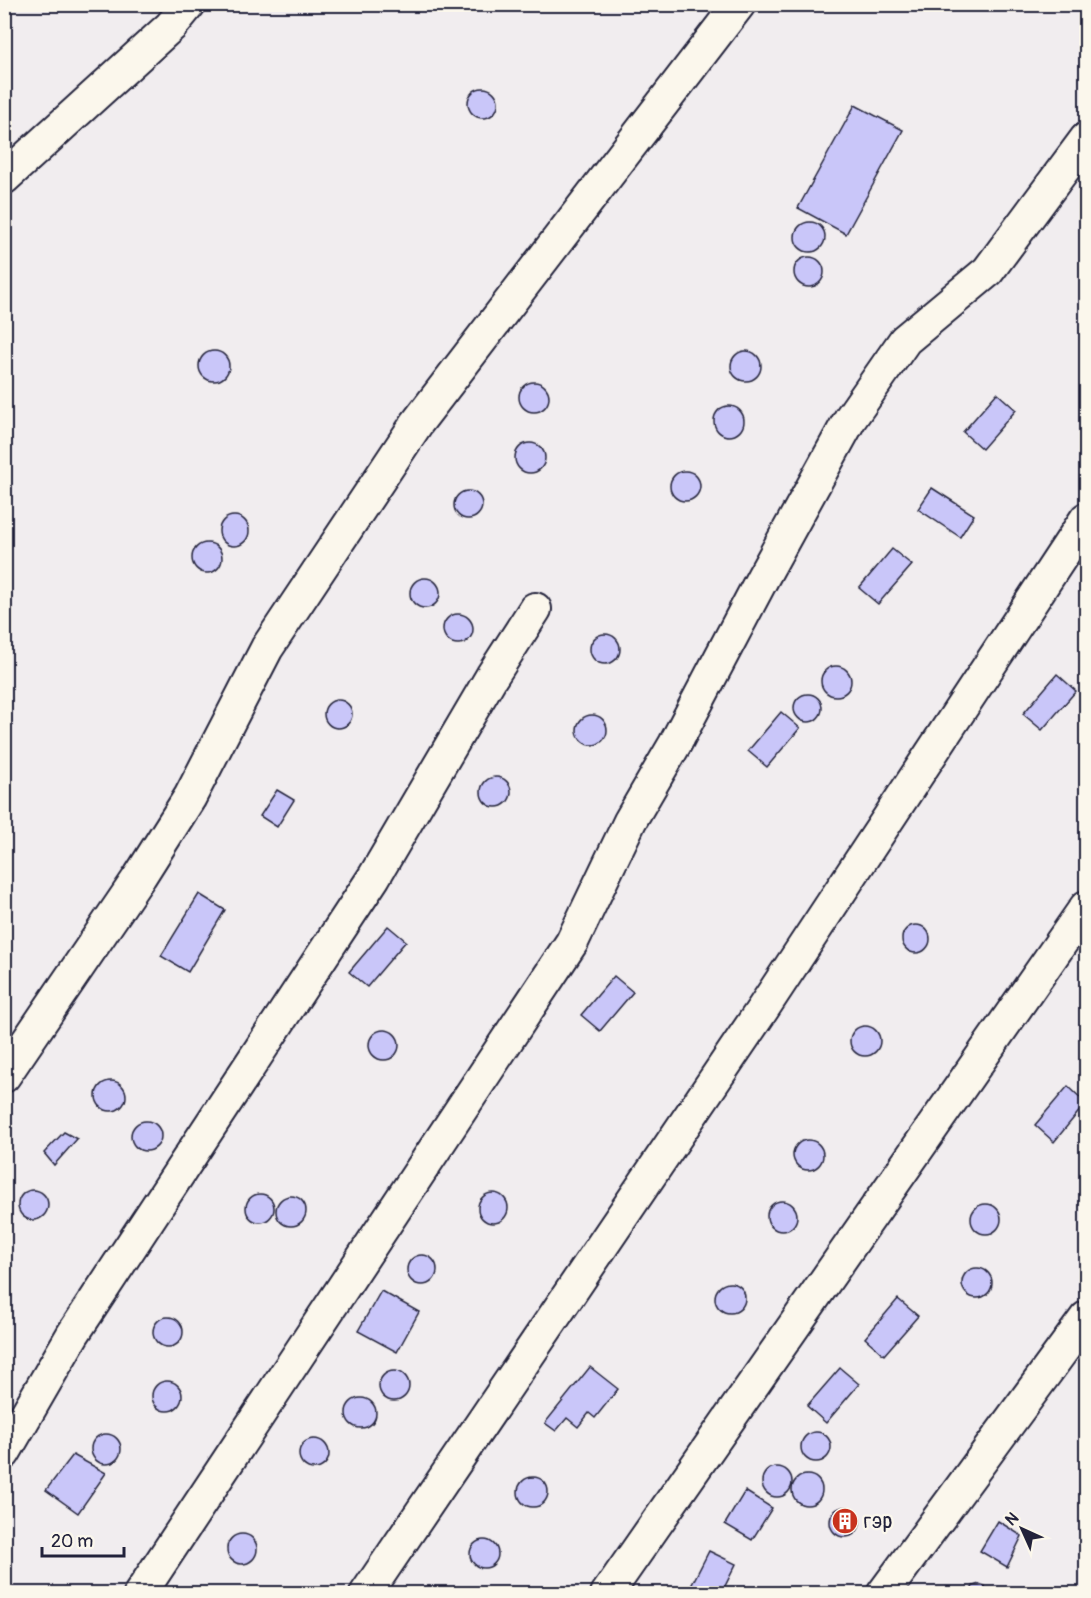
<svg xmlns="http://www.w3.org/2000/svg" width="1091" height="1598" font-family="Pangolin,sans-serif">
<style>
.building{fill:#c9c6f9;stroke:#22223b;stroke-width:1.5}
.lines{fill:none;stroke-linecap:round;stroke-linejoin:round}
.street-casing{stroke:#22223b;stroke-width:36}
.street{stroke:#fbf7ec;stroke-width:32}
.labels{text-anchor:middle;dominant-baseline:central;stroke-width:4.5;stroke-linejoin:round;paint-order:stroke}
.poi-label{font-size:21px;fill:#22223b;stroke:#fbf7ec;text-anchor:start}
</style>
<rect width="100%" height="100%" fill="#f1edef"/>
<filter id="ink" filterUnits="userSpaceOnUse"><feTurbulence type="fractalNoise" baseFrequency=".0167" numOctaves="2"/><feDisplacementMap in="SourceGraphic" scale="12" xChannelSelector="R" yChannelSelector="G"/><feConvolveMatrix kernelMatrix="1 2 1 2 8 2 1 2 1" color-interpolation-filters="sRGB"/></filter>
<g filter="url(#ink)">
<g class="building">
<circle cx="483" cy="103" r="15"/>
<path d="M855 105 903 130 846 234 798 208Z"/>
<circle cx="810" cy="237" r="15"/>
<circle cx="809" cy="272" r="15"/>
<circle cx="214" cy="366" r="15"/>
<circle cx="746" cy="366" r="15"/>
<circle cx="534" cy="397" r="15"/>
<path d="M997 393 1016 410 982 449 963 432Z"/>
<circle cx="729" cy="421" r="15"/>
<circle cx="530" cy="458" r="15"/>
<circle cx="685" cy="486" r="15"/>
<path d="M932 488 974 515 960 537 918 509Z"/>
<circle cx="468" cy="505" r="14"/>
<circle cx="234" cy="531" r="15"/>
<circle cx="207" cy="558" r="15"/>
<path d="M892 549 912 565 878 604 859 588Z"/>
<circle cx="425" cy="593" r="15"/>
<circle cx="458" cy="629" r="15"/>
<circle cx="605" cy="649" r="15"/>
<circle cx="836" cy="681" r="15"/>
<path d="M1057 674 1076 691 1042 730 1023 714Z"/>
<circle cx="808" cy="708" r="14"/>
<circle cx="338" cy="714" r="14"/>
<path d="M781 712 800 728 767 767 748 751Z"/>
<circle cx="592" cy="730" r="15"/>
<circle cx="496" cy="792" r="15"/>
<path d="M277 790 294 800 277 827 260 816Z"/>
<path d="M199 894 225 910 188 972 161 956Z"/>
<circle cx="916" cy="939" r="14"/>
<path d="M388 926 406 941 367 987 349 972Z"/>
<path d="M614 976 633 992 600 1031 581 1015Z"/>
<circle cx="865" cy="1041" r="15"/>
<circle cx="384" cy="1045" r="15"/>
<circle cx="111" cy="1096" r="15"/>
<path d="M1068 1086 1086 1103 1054 1142 1035 1125Z"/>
<circle cx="146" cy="1136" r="15"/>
<path d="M64 1132 77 1139 54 1165 44 1153Z"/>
<circle cx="808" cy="1155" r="15"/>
<circle cx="33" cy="1205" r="15"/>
<circle cx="493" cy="1208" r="15"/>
<circle cx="260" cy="1208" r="14"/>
<circle cx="291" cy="1211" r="15"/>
<circle cx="782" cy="1216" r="15"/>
<circle cx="986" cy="1219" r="15"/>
<circle cx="422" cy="1270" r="15"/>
<circle cx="977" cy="1283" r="15"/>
<circle cx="730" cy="1298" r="15"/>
<path d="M381 1291 419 1312 397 1352 358 1331Z"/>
<path d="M898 1299 918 1316 884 1355 865 1338Z"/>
<circle cx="168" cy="1332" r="15"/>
<path d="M590 1367 618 1389 595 1418 589 1413 578 1427 567 1418 556 1431 545 1423Z"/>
<path d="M840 1368 859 1384 826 1423 807 1406Z"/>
<circle cx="394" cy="1386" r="15"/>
<circle cx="167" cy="1396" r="15"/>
<circle cx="361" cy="1413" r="15"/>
<circle cx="816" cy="1447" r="15"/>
<circle cx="106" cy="1449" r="15"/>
<circle cx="314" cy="1454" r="15"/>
<path d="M73 1455 106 1473 78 1513 46 1490Z"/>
<circle cx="777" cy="1482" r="15"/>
<circle cx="807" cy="1490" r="15"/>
<circle cx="533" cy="1492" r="15"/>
<path d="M745 1491 772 1508 752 1540 725 1524Z"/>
<circle cx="845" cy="1522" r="15"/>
<path d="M998 1521 1022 1536 1007 1567 980 1551Z"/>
<circle cx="242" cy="1549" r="15"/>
<circle cx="484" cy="1554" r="14"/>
<path d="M709 1551 736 1564 721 1594H687Z"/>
<path d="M979 1584 985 1586 988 1594H969L973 1586Z"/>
</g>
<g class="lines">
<defs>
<g id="street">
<path d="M4 178 171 26 189 4"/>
<path d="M4 1076 140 876 190 797 267 648 417 423 739 4"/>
<path d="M4 1453 73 1334 374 877 492 676 535 609"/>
<path d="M140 1594 572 942 630 821 675 744 763 577 850 419 905 340 988 271 1086 139"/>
<path d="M366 1594 762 1010 1086 519"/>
<path d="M607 1594 1086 907"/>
<path d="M883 1594 1086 1318"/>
</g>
</defs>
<use href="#street" class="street-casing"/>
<use href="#street" class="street"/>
</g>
</g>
<defs>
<symbol id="building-disc" viewBox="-11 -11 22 22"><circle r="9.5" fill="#c8321e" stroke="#fbf7ec"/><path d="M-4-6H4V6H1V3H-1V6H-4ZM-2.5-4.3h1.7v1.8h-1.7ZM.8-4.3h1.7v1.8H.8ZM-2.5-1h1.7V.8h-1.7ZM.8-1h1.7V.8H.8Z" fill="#fff"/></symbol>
</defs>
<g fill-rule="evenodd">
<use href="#building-disc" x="830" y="1506" width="30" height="30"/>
</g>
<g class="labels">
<g class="poi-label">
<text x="864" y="1521">гэр</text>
</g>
</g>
<rect width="1091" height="1598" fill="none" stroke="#fbf7ec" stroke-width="24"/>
<rect x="12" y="12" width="1067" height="1574" fill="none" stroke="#22223b" stroke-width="2" filter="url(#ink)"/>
<g transform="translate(1022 1529) rotate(315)" stroke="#fbf7ec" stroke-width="4.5" paint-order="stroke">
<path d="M0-4.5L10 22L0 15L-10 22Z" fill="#22223b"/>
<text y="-9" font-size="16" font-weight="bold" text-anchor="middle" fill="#22223b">N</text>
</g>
<path d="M42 1547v9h82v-9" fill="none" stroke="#22223b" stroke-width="3"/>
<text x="51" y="1547" font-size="18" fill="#22223b" stroke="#fbf7ec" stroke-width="4.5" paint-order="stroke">20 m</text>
</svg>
